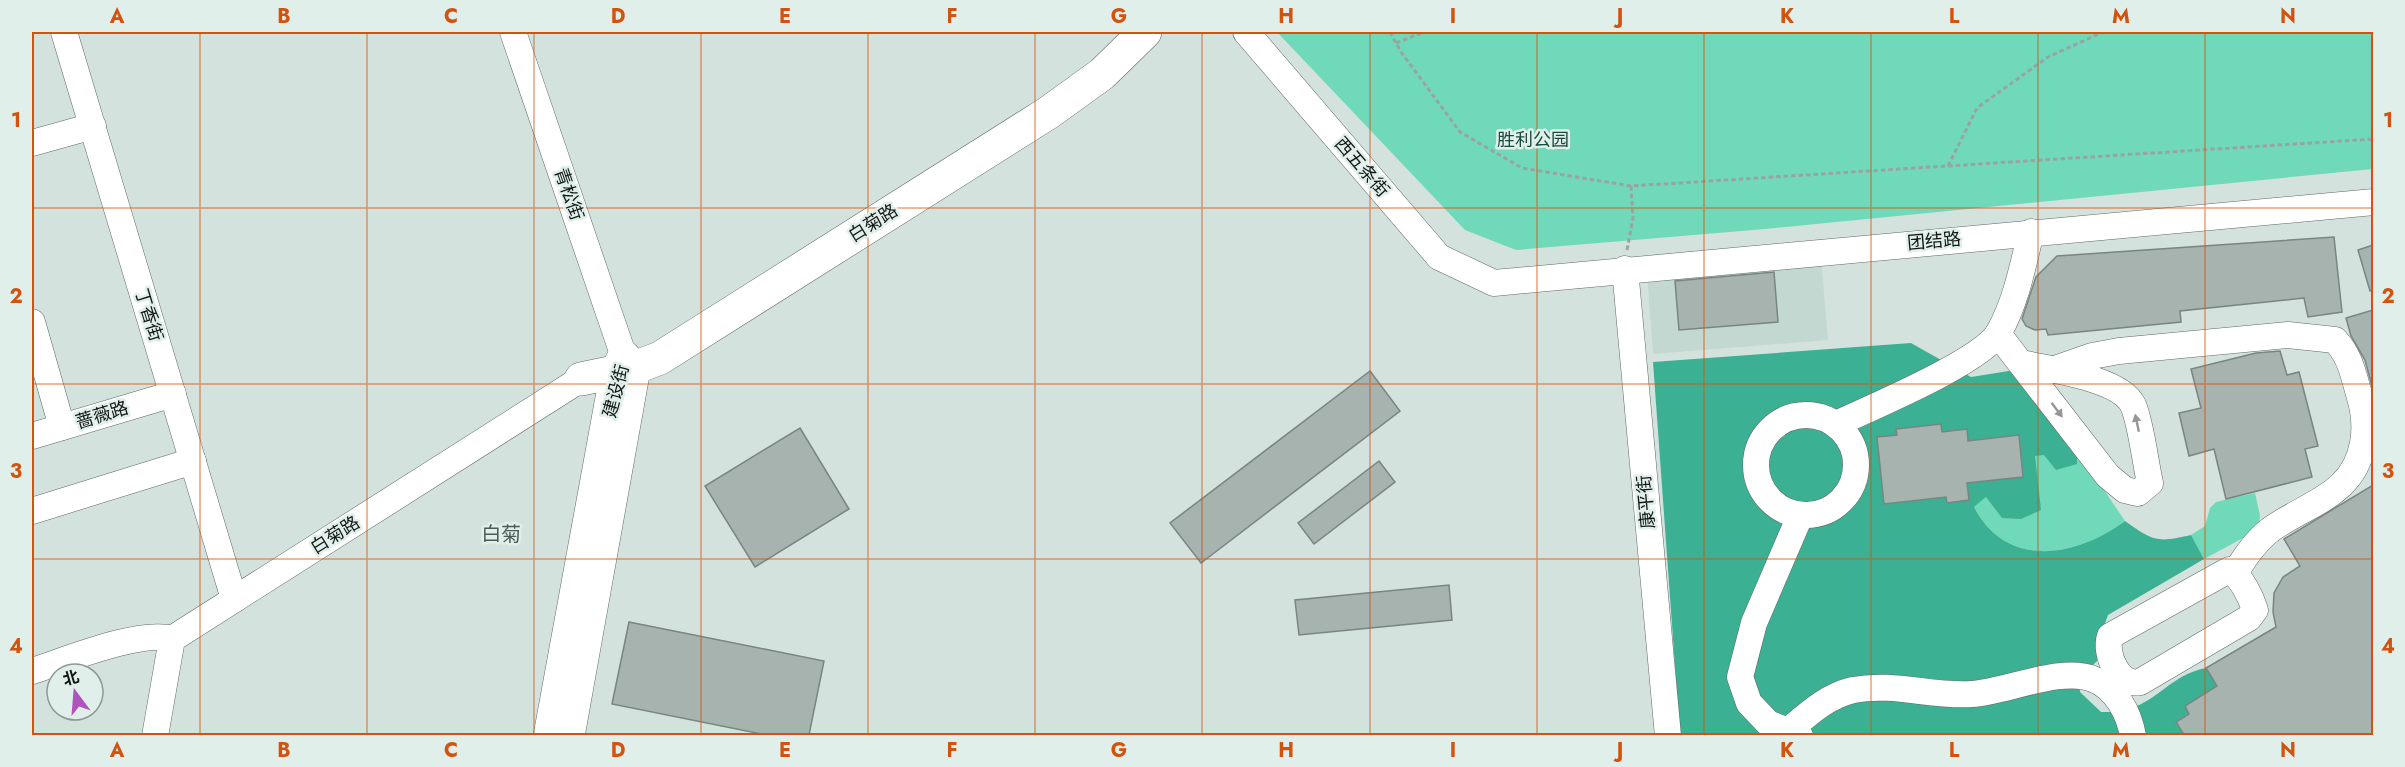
<svg xmlns="http://www.w3.org/2000/svg" width="2405" height="767" font-family="Jost,'Noto Sans SC',sans-serif">
<style>
.built{fill:#c2d8d0}
.green{fill:#6fd9ba}
.forest{fill:#3cb092}
.building{fill:#a6b3ae;stroke:#798581;stroke-width:1.5}
.lines{fill:none;stroke-linecap:round;stroke-linejoin:round}
.minor-casing{stroke:#5e6a66;stroke-width:27}
.major-casing{stroke:#5e6a66;stroke-width:34}
.path{stroke:#99a4a0;stroke-width:3;stroke-dasharray:4.5 3;stroke-linecap:butt}
.minor{stroke:#fff;stroke-width:26}
.major{stroke:#fff;stroke-width:33}
.oneway{fill:#949796}
.grid{fill:none;stroke:#d3520d;stroke-width:1.5;stroke-opacity:0.55}
.labels{text-anchor:middle;dominant-baseline:central;stroke-width:5;stroke-linejoin:round;paint-order:stroke}
.park-label{font-size:18px;fill:#194a3c;stroke:#e1efea}
.street-label{font-size:18px;fill:#121715;stroke:#e1efea}
.neighbourhood-label{font-size:20px;fill:#4e5a56;stroke:#e1efea}
.neatline{fill:none;stroke:#d3520d;stroke-width:2}
.grid-label{font-size:20px;text-anchor:middle;font-weight:bold;fill:#d3520d}
</style>
<rect width="100%" height="100%" fill="#d4e2dd"/>
<path class="built" d="M1821 259 1828 340 1653 354 1647 273Z"/>
<g class="green">
<path d="M1277 32H2373V169L1765 229 1516 250 1465 230Z"/>
<path d="M2077 450 2125 521C2076 557 2007 570 1974 507L2035 455Z"/>
<path d="M2255 493 2260 516 2258 530 2204 559 2191 535 2205 526 2210 508 2216 502Z"/>
</g>
<path class="forest" d="M1911 343 1971 377 2015 370 2077 450V464L2056 470 2044 455 2035 456 2041 510 2021 519 2002 518 1986 497 1974 507C2007 570 2076 557 2125 521 2153 541 2157 543 2191 535L2204 559 2108 615 2104 626 2103 655 2079 679 2080 692 2101 712C2155 714 2163 676 2206 668L2217 686 2185 706 2189 713 2176 722 2184 735H1680L1653 362Z"/>
<g class="building">
<path d="M2334 237 2342 312 2308 317 2304 298 2180 311 2181 322 2048 335 2046 329 2035 330 2026 326 2022 319 2036 277 2057 256Z"/>
<path d="M2373 245V290L2370 291 2358 250Z"/>
<path d="M1774 272 1778 322 1679 330 1675 281Z"/>
<path d="M2373 310V390L2365 360 2351 336 2346 318Z"/>
<path d="M2280 351 2287 375 2299 372 2318 446 2305 449 2312 477 2226 499 2214 449 2189 456 2179 413 2201 408 2191 369 2256 353Z"/>
<path d="M1370 371 1400 411 1201 563 1170 523Z"/>
<path d="M1941 424 1942 432 1967 429 1968 441 2019 435 2023 477 1967 483 1969 500 1947 503 1946 497 1884 504 1877 437 1897 435 1896 429Z"/>
<path d="M800 428 849 509 755 567 705 486Z"/>
<path d="M1379 461 1395 482 1314 544 1298 523Z"/>
<path d="M2373 485V735H2184L2176 722 2189 714 2185 706 2217 686 2206 668 2276 627 2273 612 2274 593 2283 577 2300 566 2284 539Z"/>
<path d="M1449 585 1452 620 1299 635 1295 600Z"/>
<path d="M629 622 824 661 809 735H767L612 704Z"/>
</g>
<g class="lines">
<defs>
<g id="minor">
<path d="M64 32 234 599"/>
<path d="M513 32 624 357"/>
<path d="M1246 32 1439 257 1494 283 2374 202"/>
<path d="M32 143 93 126"/>
<path d="M1625 269 1668 736"/>
<path d="M32 322 62 427"/>
<path d="M1998 334 2108 476 2125 490 2138 493 2150 483C2145 461 2141 423 2133 405 2120 378 2050 370 2022 363"/>
<path d="M2052 370 2092 356 2119 351 2288 335 2335 340C2350 356 2353 373 2359 394 2364 410 2366 426 2363 443 2354 496 2307 503 2270 530 2255 542 2245 557 2235 573"/>
<circle cx="1806" cy="465" r="50"/>
<path d="M1836 424C1870 408 1983 361 1999 332 2016 302 2023 265 2031 232"/>
<path d="M32 436 173 394"/>
<path d="M32 511 193 461"/>
<path d="M2229 570C2241 576 2251 597 2255 610L2249 618 2140 682C2119 687 2104 654 2110 636Z"/>
<path d="M32 671C64 661 141 629 172 639"/>
<path d="M1788 731C1808 714 1827 696 1853 690 1894 682 1932 697 1972 694 2005 692 2062 666 2093 679 2116 688 2129 713 2133 736"/>
<path d="M155 736 172 639 581 379"/>
<path d="M1800 736 1768 723 1749 703 1740 677 1754 623 1800 516"/>
</g>
<g id="major">
<path d="M581 379 634 368 660 358 1048 113 1102 74 1145 32"/>
<path d="M550 736 617 371 624 357 634 368 568 736"/>
</g>
</defs>
<use href="#minor" class="minor-casing"/>
<use href="#major" class="major-casing"/>
<g class="path">
<path d="M1390 32 1401 52 1460 132 1522 168 1631 186"/>
<path d="M1396 43 1424 32"/>
<path d="M1948 166 1977 108 2048 57 2103 32"/>
<path d="M1627 250 1633 218 1631 186 2374 139"/>
</g>
<use href="#minor" class="minor"/>
<use href="#major" class="major"/>
</g>
<defs><path id="oneway-solid" d="M-6-.8H1V-3.2L6.5 0L1 3.2V.8H-6Z" transform="scale(1.5)"/></defs>
<g class="oneway">
<use href="#oneway-solid" transform="translate(2057 410) rotate(53)"/>
<use href="#oneway-solid" transform="translate(2137 423) rotate(-102)"/>
</g>
<path class="grid" d="M200 32V736M367 32V736M534 32V736M701 32V736M868 32V736M1035 32V736M1202 32V736M1370 32V736M1537 32V736M1704 32V736M1871 32V736M2038 32V736M2205 32V736M32 208H2374M32 384H2374M32 559H2374"/>
<g class="labels">
<g class="park-label">
<text x="1533" y="140">胜利公园</text>
</g>
<g class="street-label">
<text transform="translate(1362 167) rotate(49)">西五条街</text>
<text transform="translate(569 194) rotate(71)">青松街</text>
<text transform="translate(873 223) rotate(-32)">白菊路</text>
<text transform="translate(1934 241) rotate(-5)">团结路</text>
<text transform="translate(149 315) rotate(73)">丁香街</text>
<text transform="translate(616 391) rotate(-75)">建设街</text>
<text transform="translate(102 415) rotate(-17)">蔷薇路</text>
<text transform="translate(1646 502) rotate(-95)">康平街</text>
<text transform="translate(335 535) rotate(-32)">白菊路</text>
</g>
<g class="neighbourhood-label">
<text x="501" y="534">白菊</text>
</g>
</g>
<rect width="2405" height="767" fill="none" stroke="#e1efea" stroke-width="66"/>
<g transform="translate(75 692) rotate(344)"><circle r="28" fill="#e1efea" stroke="#8e9995" stroke-width="1.5"/>
<path d="M0-4.5L10 22L0 15L-10 22Z" fill="#af53bd"/>
<text y="-9" font-size="16" font-weight="bold" text-anchor="middle" fill="#121715">北</text>
</g>
<rect x="33" y="33" width="2339" height="701" class="neatline"/>
<g class="grid-label">
<text x="117" y="23">A</text>
<text x="284" y="23">B</text>
<text x="451" y="23">C</text>
<text x="618" y="23">D</text>
<text x="785" y="23">E</text>
<text x="952" y="23">F</text>
<text x="1119" y="23">G</text>
<text x="1286" y="23">H</text>
<text x="1453" y="23">I</text>
<text x="1620" y="23">J</text>
<text x="1787" y="23">K</text>
<text x="1954" y="23">L</text>
<text x="2121" y="23">M</text>
<text x="2288" y="23">N</text>
<text x="16" y="127">1</text>
<text x="2388" y="127">1</text>
<text x="16" y="303">2</text>
<text x="2388" y="303">2</text>
<text x="16" y="478">3</text>
<text x="2388" y="478">3</text>
<text x="16" y="653">4</text>
<text x="2388" y="653">4</text>
<text x="117" y="757">A</text>
<text x="284" y="757">B</text>
<text x="451" y="757">C</text>
<text x="618" y="757">D</text>
<text x="785" y="757">E</text>
<text x="952" y="757">F</text>
<text x="1119" y="757">G</text>
<text x="1286" y="757">H</text>
<text x="1453" y="757">I</text>
<text x="1620" y="757">J</text>
<text x="1787" y="757">K</text>
<text x="1954" y="757">L</text>
<text x="2121" y="757">M</text>
<text x="2288" y="757">N</text>
</g>
</svg>
